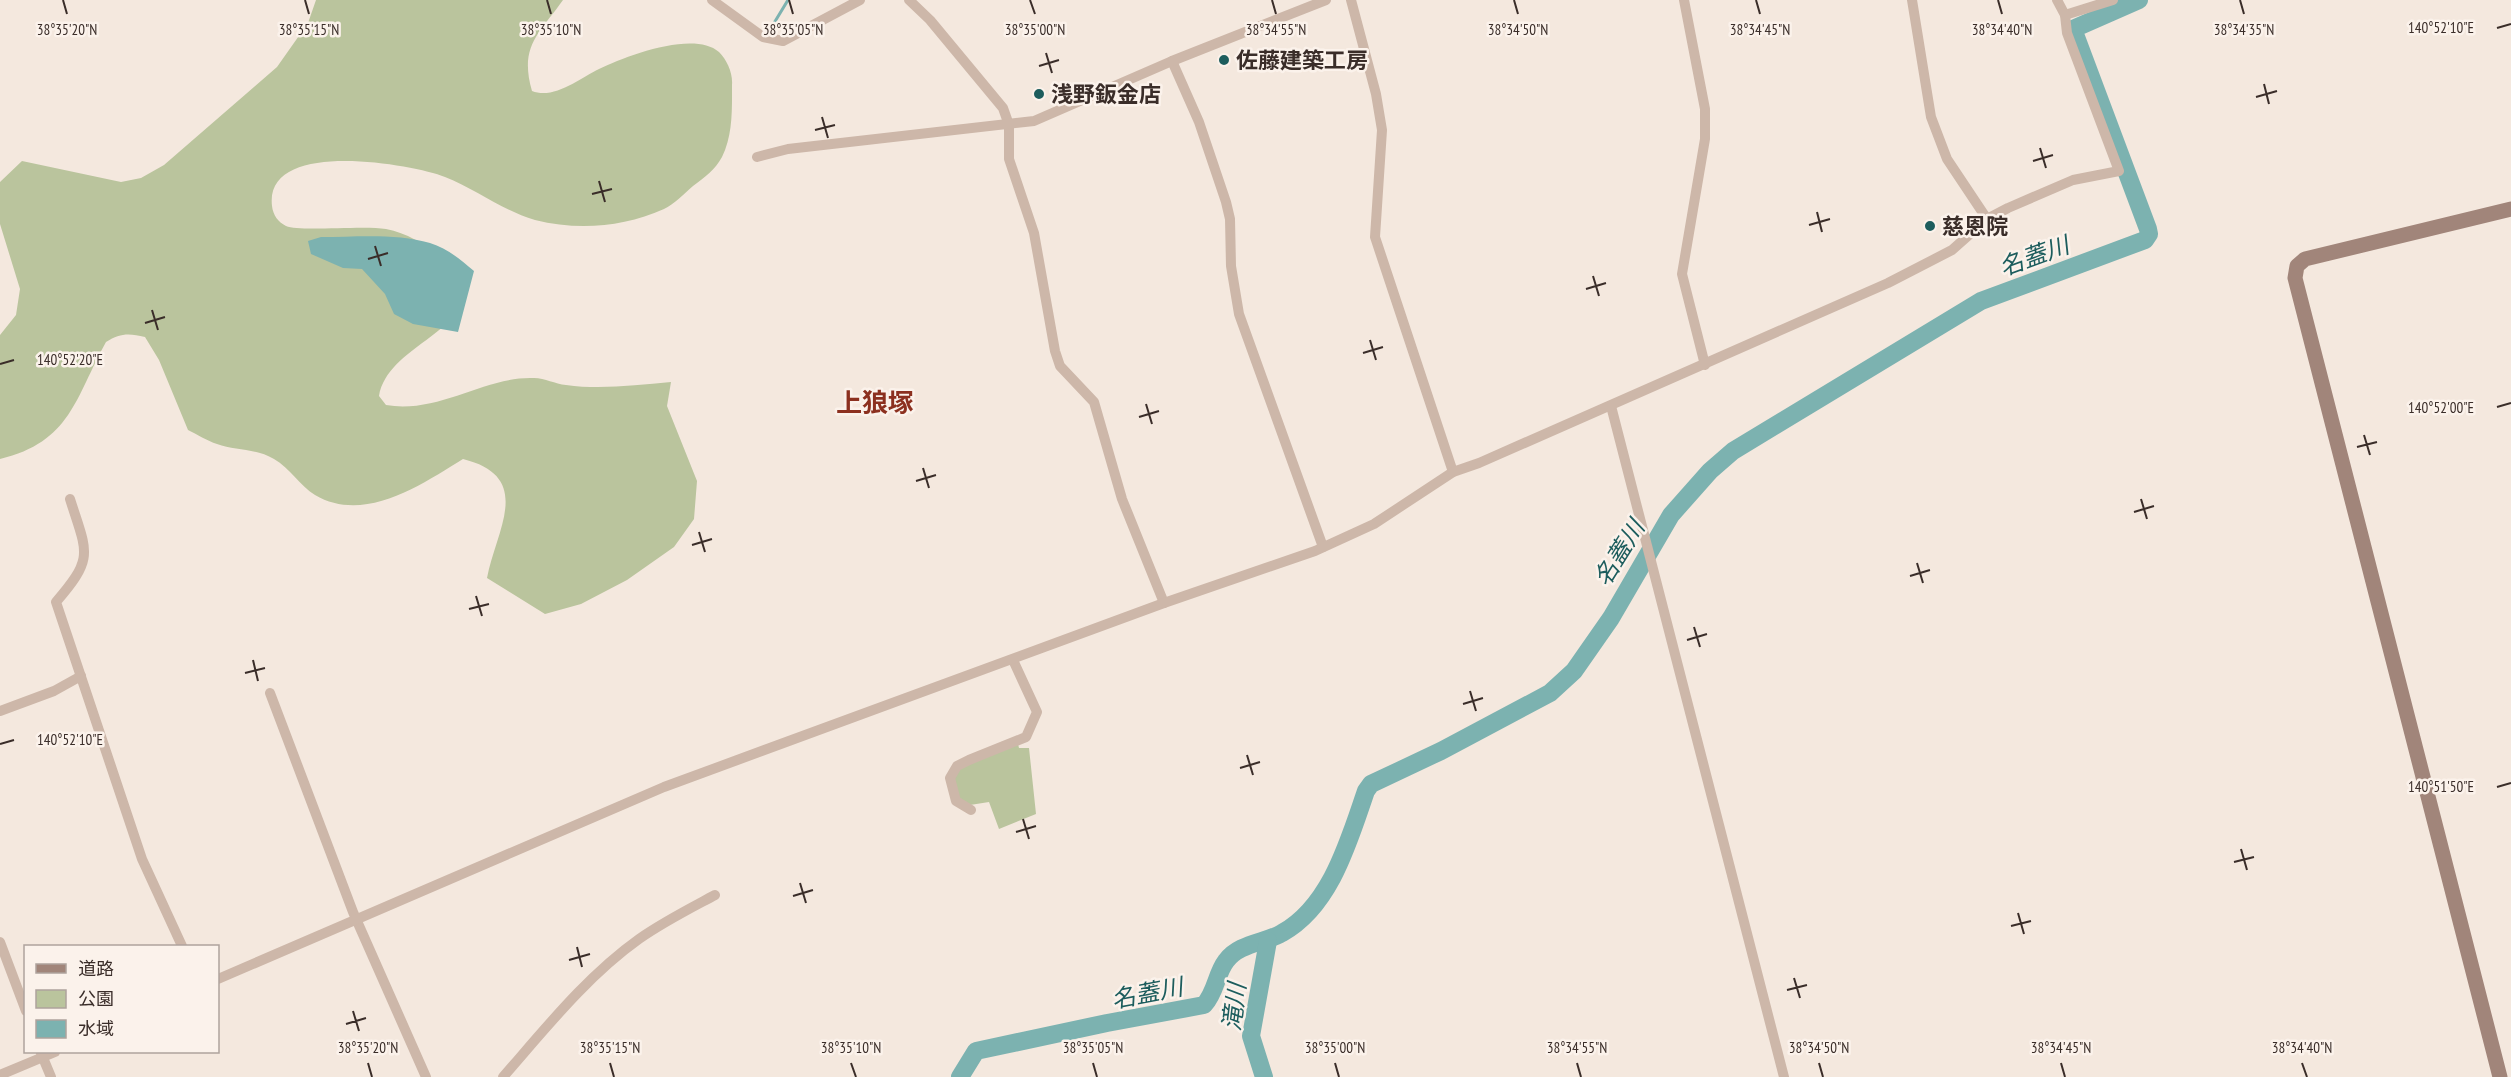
<svg xmlns="http://www.w3.org/2000/svg" width="2511" height="1077" font-family="'PT Sans Narrow','Noto Sans JP',sans-serif">
<style>
.green{fill:#bac49d}
.water{fill:#7cb2b0}
.lines{fill:none;stroke-linecap:round;stroke-linejoin:round}
.stream{stroke:#7cb2b0;stroke-width:3}
.river{stroke:#7cb2b0;stroke-width:18}
.street{stroke:#cdb7a9;stroke-width:10}
.secondary{stroke:#a1857a;stroke-width:15}
.ticks{fill:none;stroke:#3a2d29;stroke-width:2}
.poi-dot{fill:#1d5d5d;stroke:#fbf2eb;stroke-width:2}
.labels{text-anchor:middle;dominant-baseline:central;stroke-width:5;stroke-linejoin:round;paint-order:stroke}
.poi-label{font-size:22px;font-weight:bold;fill:#3a2d29;stroke:#fbf2eb;text-anchor:start}
.water-label{font-size:24px;font-style:italic;fill:#1d5d5d;stroke:#fbf2eb}
.quarter-label{font-size:26px;font-weight:bold;fill:#8c301f;stroke:#fbf2eb}
.ticks-label{font-size:15px;text-anchor:middle;fill:#3a2d29;stroke:#fbf2eb;stroke-width:5;stroke-linejoin:round;paint-order:stroke}
</style>
<rect width="100%" height="100%" fill="#f4e8de"/>
<g class="green">
<path d="M316 0H563C539 34 519 46 532 91 554 100 580 78 599 69 626 56 694 30 719 52 727 60 733 73 732 85 732 109 733 135 722 157 715 170 705 177 693 186 684 194 674 204 664 209 623 227 579 231 535 220 503 211 476 189 445 177 411 164 264 138 272 206 273 215 278 222 286 226 300 232 363 225 386 229 420 236 445 259 468 282 466 335 388 346 379 396L386 405C439 414 485 376 534 378 545 378 555 384 566 385 601 390 636 385 671 382L667 406 697 481 694 519 674 547 627 580 581 604 545 614 487 578C496 530 535 477 463 459 421 485 364 524 315 495 300 486 290 468 274 459 256 448 235 451 217 444 207 441 197 434 188 430L159 360 145 337C129 333 120 333 106 342 75 398 71 442 0 459V335L16 315 20 289 0 224V182L22 161 121 182 141 178 164 165 277 67 308 23Z"/>
<path d="M1018 744 1019 748H1029L1036 814 999 829 989 802 970 805 960 801 954 780 958 769Z"/>
</g>
<path class="water" d="M321 237C356 237 397 233 430 243 447 248 461 260 474 271L458 332 413 324 394 314 385 294 362 269 343 268 311 254 308 241Z"/>
<g class="lines">
<path class="stream" d="M768 33 788 0"/>
<g class="river">
<path d="M960 1077 976 1051 1107 1023 1204 1005C1216 992 1216 974 1226 961 1239 943 1265 943 1282 933 1331 906 1349 840 1366 791L1371 784 1441 751 1550 693 1574 671 1611 618 1671 515 1710 471 1733 451 1981 301 2145 240 2149 234 2148 229 2073 29 2139 0"/>
<path d="M1264 1077 1251 1036 1268 941"/>
</g>
<g class="street">
<path d="M712 0 763 37 783 41 860 0"/>
<path d="M909 0 930 20 1003 108 1009 125V159L1034 233 1055 351 1060 366 1094 402 1122 499 1164 603"/>
<path d="M1351 0 1376 94 1382 130 1375 237 1453 472"/>
<path d="M1684 0 1705 109V139L1682 274 1705 365"/>
<path d="M1912 0 1931 117 1947 159 1987 219"/>
<path d="M2065 15 2113 0"/>
<path d="M1172 61 1199 122 1226 202 1230 219 1231 266 1239 314 1323 547"/>
<path d="M757 157 788 149 1034 121 1172 61 1326 0"/>
<path d="M1611 406 1784 1077"/>
<path d="M70 499C87 553 95 557 56 602L142 859 182 946"/>
<path d="M270 693 353 912 426 1077"/>
<path d="M0 711 54 691 81 676"/>
<path d="M971 810 956 801 950 778 957 766 969 760 1026 737 1037 712 1013 660"/>
<path d="M0 942 26 1011"/>
<path d="M218 979 664 787 1164 603 1315 551 1374 524 1453 472 1479 463 1888 283 1952 250 1987 219 2008 208 2073 180 2119 171 2067 33 2065 15 2057 0"/>
<path d="M41 1053 51 1077"/>
<path d="M0 1075 55 1052"/>
<path d="M503 1077C545 1029 587 976 639 939 663 922 689 909 715 895"/>
</g>
<path class="secondary" d="M2500 1077 2295 278 2297 266 2305 259 2511 209"/>
</g>
<path class="ticks" d="M63 0 67 14M305 0 309 14M547 0 551 14M789 0 793 14M1030 0 1035 14M1272 0 1276 14M1514 0 1518 14M1756 0 1760 14M1998 0 2002 14M2240 0 2244 14M2497 28 2511 24M1046 53 1052 73M1039 66 1059 60M2264 84 2269 104M2256 97 2277 91M822 117 828 138M815 130 835 125M2040 148 2046 168M2033 161 2053 155M599 181 605 202M592 194 612 189M1817 212 1822 232M1809 225 1830 219M375 246 381 266M368 259 388 253M1593 276 1599 296M1586 289 1606 283M152 310 158 330M145 323 165 317M1370 340 1376 360M1363 353 1383 347M0 364 14 360M1146 404 1152 424M2497 407 2511 403M1139 417 1159 411M2364 435 2370 455M2357 447 2377 442M923 468 929 488M916 481 936 475M2141 499 2147 519M2134 512 2154 506M699 532 705 552M692 545 712 539M1917 563 1923 583M1910 576 1930 570M476 596 482 616M469 609 489 604M1694 627 1700 647M1687 640 1707 634M253 660 258 681M245 673 265 668M1470 691 1476 711M1463 704 1483 698M0 744 14 740M1247 755 1253 775M1240 768 1260 762M2497 787 2511 783M1023 819 1029 839M1016 832 1036 826M2241 849 2247 870M2234 862 2254 857M800 883 806 903M793 896 813 890M2018 913 2024 934M2011 926 2031 921M577 947 582 967M569 960 590 954M1794 978 1800 998M1787 990 1807 985M353 1011 359 1031M346 1024 366 1018M368 1063 372 1077M610 1063 614 1077M851 1063 856 1077M1093 1063 1097 1077M1335 1063 1339 1077M1577 1063 1581 1077M1819 1063 1823 1077M2061 1063 2065 1077M2302 1063 2307 1077"/>
<g class="poi-dot">
<circle cx="1224" cy="60" r="6"/>
<circle cx="1039" cy="94" r="6"/>
<circle cx="1930" cy="226" r="6"/>
</g>
<g class="labels">
<g class="poi-label">
<text x="1236" y="60">佐藤建築工房</text>
<text x="1051" y="94">浅野鈑金店</text>
<text x="1942" y="226">慈恩院</text>
</g>
<g class="water-label">
<text transform="translate(2034 256) rotate(-20)">名蓋川</text>
<text transform="translate(1619 553) rotate(-58)">名蓋川</text>
<text transform="translate(1147 993) rotate(-11)">名蓋川</text>
<text transform="translate(1234 1007) rotate(-83)">滝川</text>
</g>
<g class="quarter-label">
<text x="875" y="402">上狼塚</text>
</g>
</g>
<g class="ticks-label">
<text x="2441" y="33">140°52'10"E</text>
<text x="67" y="35">38°35'20"N</text>
<text x="309" y="35">38°35'15"N</text>
<text x="551" y="35">38°35'10"N</text>
<text x="793" y="35">38°35'05"N</text>
<text x="1035" y="35">38°35'00"N</text>
<text x="1276" y="35">38°34'55"N</text>
<text x="1518" y="35">38°34'50"N</text>
<text x="1760" y="35">38°34'45"N</text>
<text x="2002" y="35">38°34'40"N</text>
<text x="2244" y="35">38°34'35"N</text>
<text x="70" y="365">140°52'20"E</text>
<text x="2441" y="413">140°52'00"E</text>
<text x="70" y="745">140°52'10"E</text>
<text x="2441" y="792">140°51'50"E</text>
<text x="368" y="1053">38°35'20"N</text>
<text x="610" y="1053">38°35'15"N</text>
<text x="851" y="1053">38°35'10"N</text>
<text x="1093" y="1053">38°35'05"N</text>
<text x="1335" y="1053">38°35'00"N</text>
<text x="1577" y="1053">38°34'55"N</text>
<text x="1819" y="1053">38°34'50"N</text>
<text x="2061" y="1053">38°34'45"N</text>
<text x="2302" y="1053">38°34'40"N</text>
</g>
<rect x="24" y="945" width="195" height="108" fill="#fbf2eb" stroke="#aea39d" stroke-width="1.5"/>
<rect x="36" y="964" width="30" height="9" fill="#a1857a" stroke="#aea39d" stroke-width="1.5"/>
<text x="78" y="975" font-size="18" fill="#3a2d29">道路</text>
<rect x="36" y="990" width="30" height="18" fill="#bac49d" stroke="#aea39d" stroke-width="1.5"/>
<text x="78" y="1005" font-size="18" fill="#3a2d29">公園</text>
<rect x="36" y="1020" width="30" height="18" fill="#7cb2b0" stroke="#aea39d" stroke-width="1.5"/>
<text x="78" y="1035" font-size="18" fill="#3a2d29">水域</text>
</svg>
